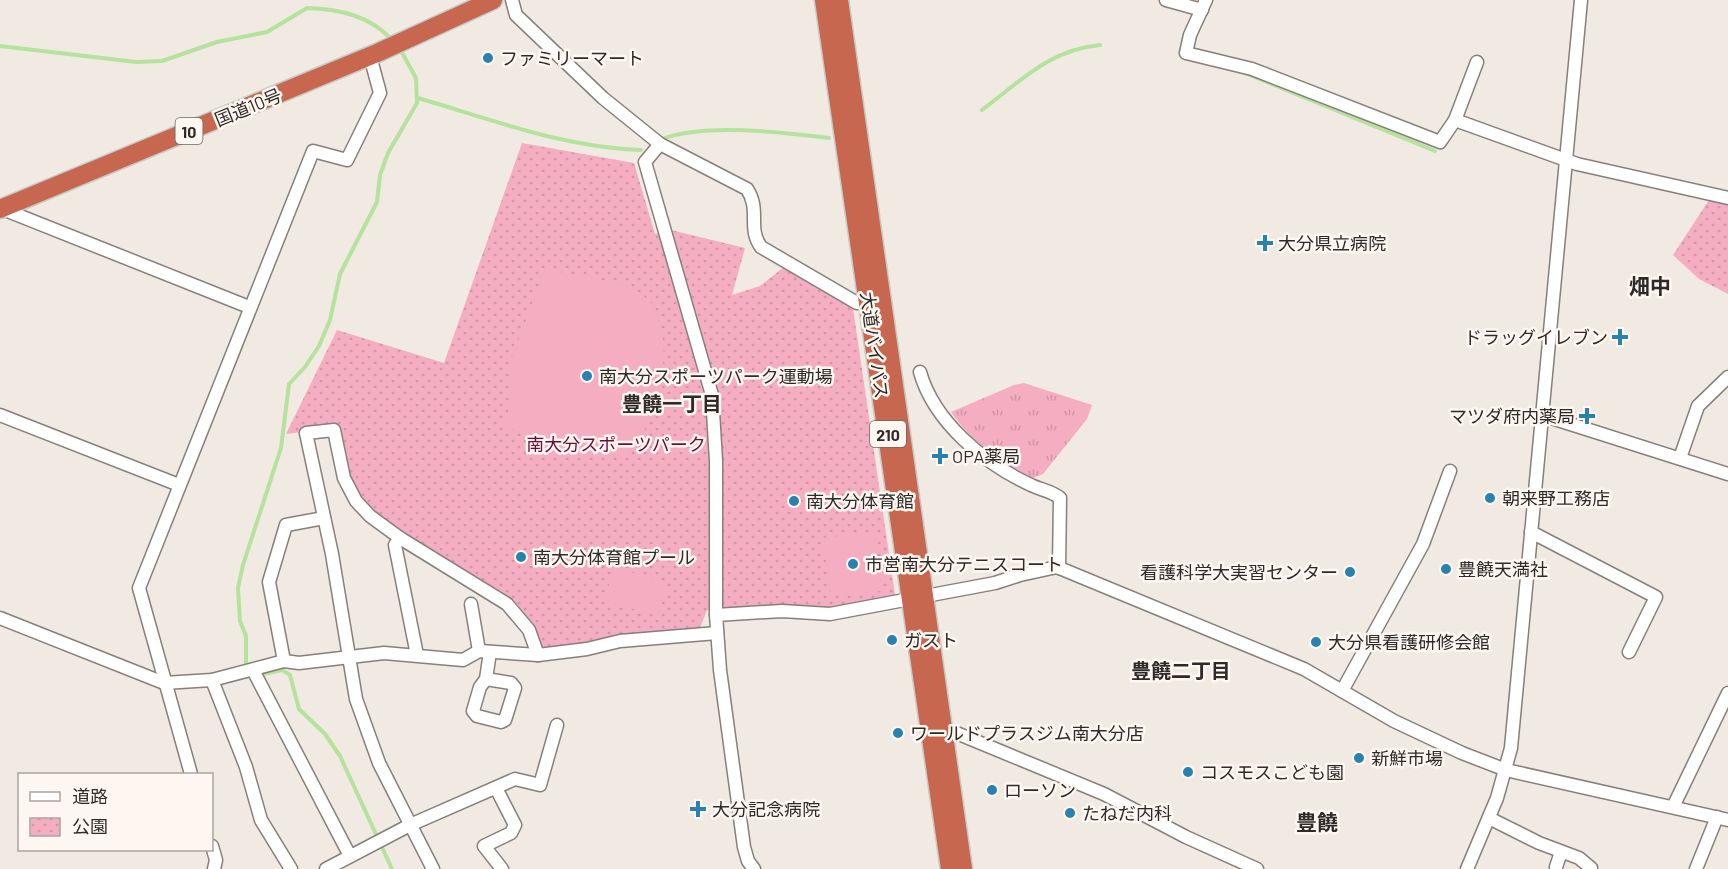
<svg xmlns="http://www.w3.org/2000/svg" width="1728" height="869" font-family="Barlow,'Noto Sans JP',sans-serif">
<style>
.grass{fill:url(#grass-tufts)}
.park{fill:url(#park-dots)}
.pitch{fill:#f5adc1}
.lines{fill:none;stroke-linecap:round;stroke-linejoin:round}
.stream{stroke:#b5e29d;stroke-width:4}
.minor-casing{stroke:#85807a;stroke-width:15}
.highway-casing{stroke:#c8c8c7;stroke-width:21}
.minor{stroke:#fff;stroke-width:12}
.highway{stroke:#c76750;stroke-width:18}
.poi-dot{fill:#2782af;stroke:#fef7f1;stroke-width:2}
.labels{text-anchor:middle;dominant-baseline:central;stroke-width:5;stroke-linejoin:round;paint-order:stroke}
.shield{fill:#fef7f1;stroke:#6c6864;stroke-width:1.5}
.shield-label{font-size:16px;font-weight:bold;fill:#2d2a28}
.poi-label{font-size:18px;fill:#2d2a28;stroke:#fef7f1;text-anchor:start}
.street-label{font-size:18px;fill:#2d2a28;stroke:#fef7f1}
.park-label{font-size:18px;fill:#6e0a38;stroke:#fef7f1}
.neighbourhood-label{font-size:20px;font-weight:bold;fill:#2d2a28;stroke:#fef7f1}
.quarter-label{font-size:21px;font-weight:bold;fill:#2d2a28;stroke:#fef7f1}
</style>
<defs>
<pattern id="grass-tufts" width="24" height="20" patternUnits="userSpaceOnUse" patternTransform="scale(1.5)"><rect width="24" height="20" fill="#f5adc1"/><path d="M3 7l-1-3M5 7V3M7 7l1-3M15 17l-1-3M17 17v-4M19 17l1-3" fill="none" stroke="#d295a6"/></pattern>
<pattern id="park-dots" width="8" height="8" patternUnits="userSpaceOnUse" patternTransform="scale(1.5)"><rect width="8" height="8" fill="#f5adc1"/><path d="M2 2h.1M6 6h.1" fill="none" stroke="#d295a6" stroke-width="1.8" stroke-linecap="round"/></pattern>
</defs>
<rect width="100%" height="100%" fill="#f0eae3"/>
<path class="grass" d="M1024 383 1092 405 1087 419 1043 474 1033 478C999 460 973 444 951 412L1014 385Z"/>
<g class="park">
<path d="M522 143 634 163 655 234 671 230 745 248 732 295 760 286 784 267 853 308 895 595 830 609 782 605 707 610 700 628 615 636 579 645 543 649 534 628 372 513C348 488 343 461 336 428L286 434 337 330 444 363Z"/>
<path d="M1709 200 1728 203V294L1699 279 1673 255Z"/>
</g>
<g class="pitch">
<path d="M545 269 631 286 654 305 664 344 662 392 642 436 625 456 587 457 505 427 509 406 511 360Z"/>
<path d="M874 532 882 591 831 595 822 538Z"/>
<path d="M614 567 668 583 658 616 604 601Z"/>
</g>
<g class="lines">
<g class="stream">
<path d="M0 46 136 62 162 61 217 42 267 32 307 8C340 9 371 16 393 41"/>
<path d="M1245 73 1435 151"/>
<path d="M418 98C490 119 565 148 641 150"/>
<path d="M982 110C1022 80 1049 50 1100 45"/>
<path d="M662 139C705 123 782 132 829 138"/>
<path d="M246 667V636L240 621 238 588 243 565 281 448 289 384 305 367 319 346 330 320 340 274 377 202 380 175 388 153 417 103 416 78 400 49"/>
<path d="M258 672 263 674 282 670 290 675 299 709 325 734 340 756 392 869"/>
</g>
<defs>
<g id="minor">
<path d="M512 0 516 15 603 98 660 144 747 189C761 210 747 228 761 247L857 303 868 302"/>
<path d="M1166 0 1202 10"/>
<path d="M1206 0 1190 35 1186 53 1252 69 1440 142 1455 120 1477 62"/>
<path d="M1455 120 1577 164 1728 198"/>
<path d="M660 144 645 162 712 395 716 461V615"/>
<path d="M0 208 249 307"/>
<path d="M920 372C934 422 985 464 1031 485 1041 490 1052 491 1060 498L1059 568"/>
<path d="M0 415 179 485"/>
<path d="M1542 415 1728 474"/>
<path d="M1680 458 1698 406 1728 377"/>
<path d="M1531 532 1656 597 1629 652"/>
<path d="M400 538 395 545 417 655"/>
<path d="M471 604 479 651"/>
<path d="M0 618 164 683 212 680 284 661 299 663 384 653 463 660 479 651 538 655"/>
<path d="M284 661 269 582 286 525 324 518"/>
<path d="M253 670 350 856"/>
<path d="M486 679 480 687 473 711 477 716 501 722 505 720 515 688 511 683 486 679 490 652"/>
<path d="M212 680 246 767 261 820 291 869"/>
<path d="M1342 691 1423 544 1450 471"/>
<path d="M937 734 954 732 1104 794 1186 837 1257 869"/>
<path d="M191 774 139 588 313 151 347 160 380 93 370 56"/>
<path d="M496 788 515 825 511 833 484 846 502 869"/>
<path d="M1673 807 1728 693"/>
<path d="M1489 818 1539 843 1579 858 1591 868"/>
<path d="M212 846 216 860 214 869"/>
<path d="M1556 867 1561 852"/>
<path d="M326 869 410 825 515 779 540 785 557 725"/>
<path d="M433 869 379 763 356 699 332 554 306 433 334 430 344 478 356 501 370 516 400 538 507 604 529 630 538 655 587 649 620 641 717 633"/>
<path d="M754 869 748 861 744 847 720 670 716 615 782 611 830 614 995 583 1020 575 1057 567 1304 669 1394 721 1462 753 1506 770 1728 820"/>
<path d="M1467 869 1497 798 1511 748 1581 0"/>
<path d="M1696 869 1717 817"/>
</g>
<g id="highway">
<path d="M824 0 950 869"/>
<path d="M839 0 963 869"/>
<path d="M0 209 377 53 493 0"/>
</g>
</defs>
<use href="#minor" class="minor-casing"/>
<use href="#highway" class="highway-casing"/>
<use href="#minor" class="minor"/>
<use href="#highway" class="highway"/>
</g>
<g class="poi-dot">
<circle cx="488" cy="58" r="6"/>
<path d="M1262 234h6v6h6v6h-6v6h-6v-6h-6v-6h6z"/>
<path d="M1617 328h6v6h6v6h-6v6h-6v-6h-6v-6h6z"/>
<circle cx="587" cy="376" r="6"/>
<path d="M1584 407h6v6h6v6h-6v6h-6v-6h-6v-6h6z"/>
<path d="M937 447h6v6h6v6h-6v6h-6v-6h-6v-6h6z"/>
<circle cx="1490" cy="498" r="6"/>
<circle cx="794" cy="501" r="6"/>
<circle cx="521" cy="557" r="6"/>
<circle cx="853" cy="564" r="6"/>
<circle cx="1446" cy="569" r="6"/>
<circle cx="1350" cy="572" r="6"/>
<circle cx="892" cy="640" r="6"/>
<circle cx="1316" cy="642" r="6"/>
<circle cx="898" cy="733" r="6"/>
<circle cx="1359" cy="758" r="6"/>
<circle cx="1188" cy="772" r="6"/>
<circle cx="992" cy="790" r="6"/>
<path d="M695 800h6v6h6v6h-6v6h-6v-6h-6v-6h6z"/>
<circle cx="1070" cy="813" r="6"/>
</g>
<g class="labels">
<g class="shield">
<rect x="175.5" y="118" width="27" height="26" rx="4.5"/>
<rect x="870" y="421" width="36" height="26" rx="4.5"/>
</g>
<g class="shield-label">
<text x="189" y="131">10</text>
<text x="888" y="434">210</text>
</g>
<g class="poi-label">
<text x="500" y="58">ファミリーマート</text>
<text x="1278" y="243">大分県立病院</text>
<text x="1608" y="337" text-anchor="end">ドラッグイレブン</text>
<text x="599" y="376">南大分スポーツパーク運動場</text>
<text x="1575" y="416" text-anchor="end">マツダ府内薬局</text>
<text x="952" y="456">OPA薬局</text>
<text x="1502" y="498">朝来野工務店</text>
<text x="806" y="501">南大分体育館</text>
<text x="533" y="557">南大分体育館プール</text>
<text x="865" y="564">市営南大分テニスコート</text>
<text x="1458" y="569">豊饒天満社</text>
<text x="1338" y="572" text-anchor="end">看護科学大実習センター</text>
<text x="904" y="640">ガスト</text>
<text x="1328" y="642">大分県看護研修会館</text>
<text x="910" y="733">ワールドプラスジム南大分店</text>
<text x="1371" y="758">新鮮市場</text>
<text x="1200" y="772">コスモスこども園</text>
<text x="1004" y="790">ローソン</text>
<text x="712" y="809">大分記念病院</text>
<text x="1082" y="813">たねだ内科</text>
</g>
<g class="street-label">
<text transform="translate(248 107) rotate(-22)">国道10号</text>
<text transform="translate(875 345) rotate(82)">大道バイパス</text>
</g>
<g class="park-label">
<text x="616" y="444">南大分スポーツパーク</text>
</g>
<g class="neighbourhood-label">
<text x="672" y="403">豊饒一丁目</text>
<text x="1181" y="670">豊饒二丁目</text>
</g>
<g class="quarter-label">
<text x="1650" y="285">畑中</text>
<text x="1317" y="821">豊饒</text>
</g>
</g>
<rect x="18" y="773" width="195" height="78" fill="#fef7f1" stroke="#aaa5a1" stroke-width="1.5"/>
<rect x="30" y="792" width="30" height="9" fill="#ffffff" stroke="#aaa5a1" stroke-width="1.5"/>
<text x="72" y="803" font-size="18" fill="#2d2a28">道路</text>
<rect x="30" y="818" width="30" height="18" fill="url(#park-dots)" stroke="#aaa5a1" stroke-width="1.5"/>
<text x="72" y="833" font-size="18" fill="#2d2a28">公園</text>
</svg>
